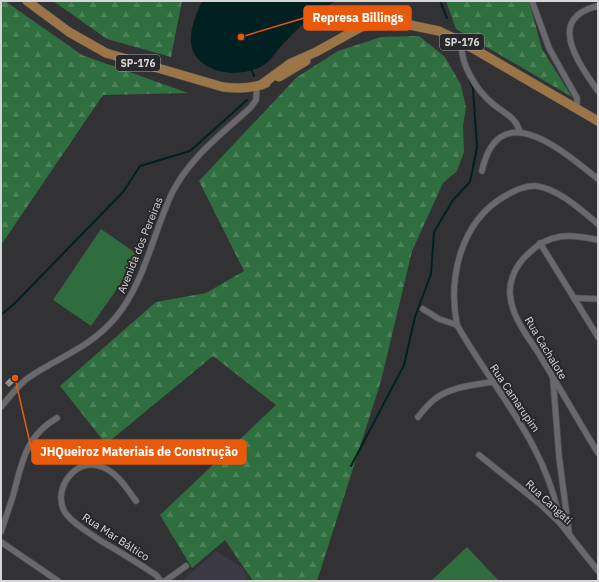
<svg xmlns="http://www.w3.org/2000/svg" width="599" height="582" font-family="'IBM Plex Sans',sans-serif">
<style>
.built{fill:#3b3a44}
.forest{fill:url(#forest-firs)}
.garden{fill:#2f6c3e}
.water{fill:#002022}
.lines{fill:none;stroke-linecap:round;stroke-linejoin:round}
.stream{stroke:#002022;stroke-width:2}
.building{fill:url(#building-cross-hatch)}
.minor-casing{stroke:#4f4f52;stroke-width:7}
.primary-casing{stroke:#4f4f52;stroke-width:10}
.minor{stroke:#69696d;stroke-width:5.5}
.primary{stroke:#9c7546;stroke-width:9}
.labels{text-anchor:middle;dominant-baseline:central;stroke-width:4;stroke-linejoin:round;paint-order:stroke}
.shield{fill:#28282b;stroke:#a2a2a5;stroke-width:1}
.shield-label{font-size:10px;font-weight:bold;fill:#d7d7d9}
.street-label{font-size:11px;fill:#d7d7d9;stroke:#28282b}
.leader{fill:none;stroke:#e8590c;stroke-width:1.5}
.callout-dot{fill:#e8590c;stroke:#28282b;stroke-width:1.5}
.callout{fill:#e8590c;stroke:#e8590c;stroke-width:1.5}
.callout-label{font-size:12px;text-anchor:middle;font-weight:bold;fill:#fff}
</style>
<defs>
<pattern id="forest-firs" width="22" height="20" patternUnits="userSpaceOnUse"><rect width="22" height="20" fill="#2f6e3e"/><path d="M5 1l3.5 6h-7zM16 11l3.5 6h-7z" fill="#4c8259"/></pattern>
<pattern id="building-cross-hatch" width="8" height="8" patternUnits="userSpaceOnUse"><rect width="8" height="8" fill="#9a9694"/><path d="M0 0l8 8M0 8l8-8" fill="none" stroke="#7f7c7b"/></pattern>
</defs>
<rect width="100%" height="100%" fill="#323235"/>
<path class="built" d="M216 551 244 569 248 581H182Z"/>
<g class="forest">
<path d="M1 1H5L82 55 188 93 103 95 1 245Z"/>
<path d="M53 1H182L171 57 107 39Z"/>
<path d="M446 1H529L542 49 572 97 456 29Z"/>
<path d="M419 36 445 57 461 85 466 108 463 125 464 152 457 171 443 183 412 251 381 381 317 581H253L225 540 192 568 160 515 276 405 213 356 106 444 60 386 156 302 206 293 244 271 199 181 297 77 338 51 381 37Z"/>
</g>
<g class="garden">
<path d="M101 229 140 256 91 326 53 300Z"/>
<path d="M467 547 499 581H431Z"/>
</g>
<path class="water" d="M202 1H336C316 11 298 28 282 45 277 50 274 56 269 61 251 77 216 77 199 60 183 44 194 19 202 1Z"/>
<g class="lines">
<g class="stream">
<path d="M440 1 447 18"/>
<path d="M458 47 460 52"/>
<path d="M252 71 254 76"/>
<path d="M1 315 14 304 123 192 140 166 190 151 247 100"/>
<path d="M351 466 404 365 415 317 431 274 434 232 453 200 470 182 477 148 473 88 469 79"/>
</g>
</g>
<path class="building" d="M14 374 19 378 9 387 5 383Z"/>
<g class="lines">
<defs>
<g id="minor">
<path d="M532 1 549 48 577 98V109"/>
<path d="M598 6C545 18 579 64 598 91"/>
<path d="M462 42C459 63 477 91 493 104 505 114 515 116 520 132"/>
<path d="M482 171C499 94 564 152 598 179"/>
<path d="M598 240C570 234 550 232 528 254 517 264 509 279 510 294 512 320 530 338 542 359 561 390 579 422 598 453"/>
<path d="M540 243 598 337"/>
<path d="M574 298 598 299"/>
<path d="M423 309 439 319 457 325"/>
<path d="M553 379 559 456 569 533"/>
<path d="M1 407C9 398 18 385 28 378 60 356 89 349 116 317 145 282 153 233 172 193 190 157 222 134 251 107L256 100 257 86"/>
<path d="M418 417C423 411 428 404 435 399 450 387 474 385 492 382"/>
<path d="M479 455 540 504 560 523 598 571"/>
<path d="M136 501C127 489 117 472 102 467 75 455 49 493 67 515 76 526 90 533 101 541 120 552 138 563 156 575L161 581"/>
<path d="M560 523C547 444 495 392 457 325 448 278 460 222 505 196 514 191 525 185 536 186 559 189 581 210 598 224"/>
<path d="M1 532C5 520 9 508 13 496 22 463 25 436 57 418"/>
<path d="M1 542 58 581"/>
<path d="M165 581 186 566"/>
</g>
<g id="primary">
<path d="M27 1 69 32 106 53 223 87C238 89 252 89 266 83"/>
<path d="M279 77 306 61"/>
<path d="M261 85 291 63 316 52 361 27 377 24 410 25 439 31 462 42 598 121"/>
</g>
</defs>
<use href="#minor" class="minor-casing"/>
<use href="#primary" class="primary-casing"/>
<use href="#minor" class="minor"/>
<use href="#primary" class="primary"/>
</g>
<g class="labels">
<g class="shield">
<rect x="440" y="34" width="44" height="16" rx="3"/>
<rect x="116" y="55" width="44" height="16" rx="3"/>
</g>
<g class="shield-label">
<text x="462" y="42">SP-176</text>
<text x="138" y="63">SP-176</text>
</g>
<g class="street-label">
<text transform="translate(140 245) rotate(-68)">Avenida dos Pereiras</text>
<text transform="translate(546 348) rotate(59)">Rua Cachalote</text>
<text transform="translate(515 398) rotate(56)">Rua Camarupim</text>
<text transform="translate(549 502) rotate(43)">Rua Cangati</text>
<text transform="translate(116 537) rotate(33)">Rua Mar Báltico</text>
</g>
</g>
<path class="leader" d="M241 37L304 18M15 378L32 452"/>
<g class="callout-dot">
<circle cx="241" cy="37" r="4"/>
<circle cx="15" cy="378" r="4"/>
</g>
<g class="callout">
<rect x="304" y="6" width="107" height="24" rx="4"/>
<rect x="32" y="440" width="214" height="24" rx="4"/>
</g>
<g class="callout-label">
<text x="358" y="22">Represa Billings</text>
<text x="139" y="456">JHQueiroz Materiais de Construção</text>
</g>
<rect width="599" height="582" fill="none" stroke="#d7d7d9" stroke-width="4"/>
</svg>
